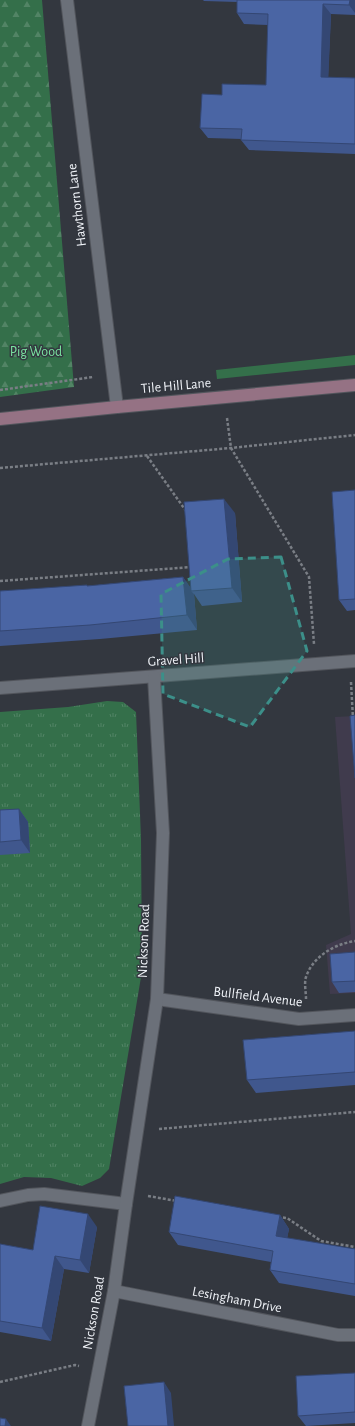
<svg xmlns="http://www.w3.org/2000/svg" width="355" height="1426" font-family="'Alegreya Sans',sans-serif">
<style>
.commercial{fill:#403b4d}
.green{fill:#346f4a}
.forest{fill:url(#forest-firs)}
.park{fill:url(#park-tufts)}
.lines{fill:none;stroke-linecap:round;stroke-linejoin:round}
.minor-casing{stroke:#52555c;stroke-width:14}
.secondary-casing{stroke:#52555c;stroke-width:14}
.path{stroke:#7a7e85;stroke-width:2.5;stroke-dasharray:3 2;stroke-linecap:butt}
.minor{stroke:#6b7079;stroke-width:12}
.secondary{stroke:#957284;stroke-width:12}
.wall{fill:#40578d}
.shaded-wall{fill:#344773}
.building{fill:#4a65a4;stroke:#344773}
.marked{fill:#3c8f89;fill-opacity:0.2;stroke:#3c8f89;stroke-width:3;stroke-dasharray:8 5;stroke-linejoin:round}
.labels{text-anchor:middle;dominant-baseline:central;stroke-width:3;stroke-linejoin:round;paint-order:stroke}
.street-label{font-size:14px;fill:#eff2f7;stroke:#33373f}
.park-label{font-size:14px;fill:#7ae3a0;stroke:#33373f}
</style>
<defs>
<pattern id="forest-firs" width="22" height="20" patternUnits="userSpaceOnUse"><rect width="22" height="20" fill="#346f4a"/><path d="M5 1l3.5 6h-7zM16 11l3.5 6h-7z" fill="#528465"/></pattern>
<pattern id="park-tufts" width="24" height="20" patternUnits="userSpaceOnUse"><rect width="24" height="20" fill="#346f4a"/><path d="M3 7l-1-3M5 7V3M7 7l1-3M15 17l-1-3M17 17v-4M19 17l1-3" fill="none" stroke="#528465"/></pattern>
</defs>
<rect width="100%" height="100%" fill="#33373f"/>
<path class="commercial" d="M355 716V993L330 994 326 945 351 934 335 717Z"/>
<path class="green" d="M355 355V365L217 379 216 370Z"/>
<path class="forest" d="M0 0H42L74 387 0 397Z"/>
<path class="park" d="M107 701 123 702 136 712 141 839 142 971 109 1169 100 1178 82 1186 51 1178 24 1177 0 1184V712L68 707Z"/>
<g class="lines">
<defs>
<g id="minor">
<path d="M67 0 117 407"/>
<path d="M0 688 355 661"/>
<path d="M157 999 299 1019 355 1015"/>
<path d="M0 1201 28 1195 44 1194 126 1204"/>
<path d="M114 1291 338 1335H355"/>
<path d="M88 1426 114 1291 126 1204 157 999 163 833 154 677"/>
</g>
<path id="secondary" d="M0 419 117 407 355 385"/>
</defs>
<use href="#minor" class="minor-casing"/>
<use href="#secondary" class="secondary-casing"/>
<g class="path">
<path d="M0 390 93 377"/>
<path d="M227 418 231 448 309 577 314 644"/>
<path d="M147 456 186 511"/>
<path d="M0 468 231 448 355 435"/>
<path d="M0 581 192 567"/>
<path d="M351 682 353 719"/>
<path d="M306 999C306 992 304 983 306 977 313 956 335 944 355 941"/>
<path d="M159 1129 355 1112"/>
<path d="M148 1196 177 1201"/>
<path d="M278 1217 287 1218 321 1241 355 1247"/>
<path d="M0 1382 75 1365 79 1366"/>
</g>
<use href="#minor" class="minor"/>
<use href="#secondary" class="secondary"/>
</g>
<g class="wall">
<path d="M203 0H355V15L331 14 328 77 355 78V154L249 150 241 140 242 139 208 138 200 128 222 95 266 85 268 25 244 24 237 13V2L204 1Z"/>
<path d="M355 490V610L347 611 339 600Z"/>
<path d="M235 513 242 602 202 606 194 594 197 630 100 639 0 646V591L87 586 183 577 191 589Z"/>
<path d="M19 809 28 822 30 853 0 855V810Z"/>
<path d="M355 952V992L339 993 332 982Z"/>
<path d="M355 1031V1085L256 1093 247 1080Z"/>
<path d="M280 1215 289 1229 287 1238 355 1249V1296L279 1283 270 1270 271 1262 178 1245 169 1232Z"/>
<path d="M97 1227 89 1273 64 1269 51 1341 0 1332V1244L33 1250Z"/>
<path d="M355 1373V1423L306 1426 298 1416Z"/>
</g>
<g class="shaded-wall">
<path d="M350 0H355V13L349 5Z"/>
<path d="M323 4 331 14 328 87 321 77Z"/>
<path d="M224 499 235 513 242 602 232 588Z"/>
<path d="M183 577 193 591H191L194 594 197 630 187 615Z"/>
<path d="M19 809 28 822 30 853 21 840Z"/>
<path d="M88 1214 97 1227 89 1273 80 1260Z"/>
<path d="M280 1215 289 1229 285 1249 276 1236Z"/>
<path d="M55 1256 64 1269 51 1341 42 1328Z"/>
<path d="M164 1382 171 1393 174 1426H168Z"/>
<path d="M6 1419 11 1426H5Z"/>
</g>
<g class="building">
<path d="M237 0H350L349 5 323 4 321 77 355 78V144L241 140 242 129 200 128 202 94 222 95V84L266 85 268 14 237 13Z"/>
<path d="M355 490V599L339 600 332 492Z"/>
<path d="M224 499 232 588 191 591 184 502Z"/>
<path d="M183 577 187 615 90 625 0 631V591L87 585V586Z"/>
<path d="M355 715V778L350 716Z"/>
<path d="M19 809 21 840 0 842V810Z"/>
<path d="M355 952V981L332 982 330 954Z"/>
<path d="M355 1031V1072L247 1080 243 1040Z"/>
<path d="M175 1196 280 1215 276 1236 355 1249V1284L270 1270 273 1251 169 1232Z"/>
<path d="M40 1206 88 1214 80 1260 55 1256 42 1328 0 1321V1244L33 1250Z"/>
<path d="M355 1373V1412L298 1416 296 1376Z"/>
<path d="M164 1382 168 1426H128L124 1386Z"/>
<path d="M0 1418 6 1419 5 1426H0Z"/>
</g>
<path class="marked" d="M281 557 307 651 250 727 163 694 161 594 228 559Z"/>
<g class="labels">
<g class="street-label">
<text transform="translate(77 205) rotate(-97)">Hawthorn Lane</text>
<text transform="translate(176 386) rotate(-5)">Tile Hill Lane</text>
<text transform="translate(176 660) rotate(-4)">Gravel Hill</text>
<text transform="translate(144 941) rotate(-88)">Nickson Road</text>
<text transform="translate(258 997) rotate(7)">Bullfield Avenue</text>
<text transform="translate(237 1300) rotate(11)">Lesingham Drive</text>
<text transform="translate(94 1313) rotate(-80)">Nickson Road</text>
</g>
<g class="park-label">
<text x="36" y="352">Pig Wood</text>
</g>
</g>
</svg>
